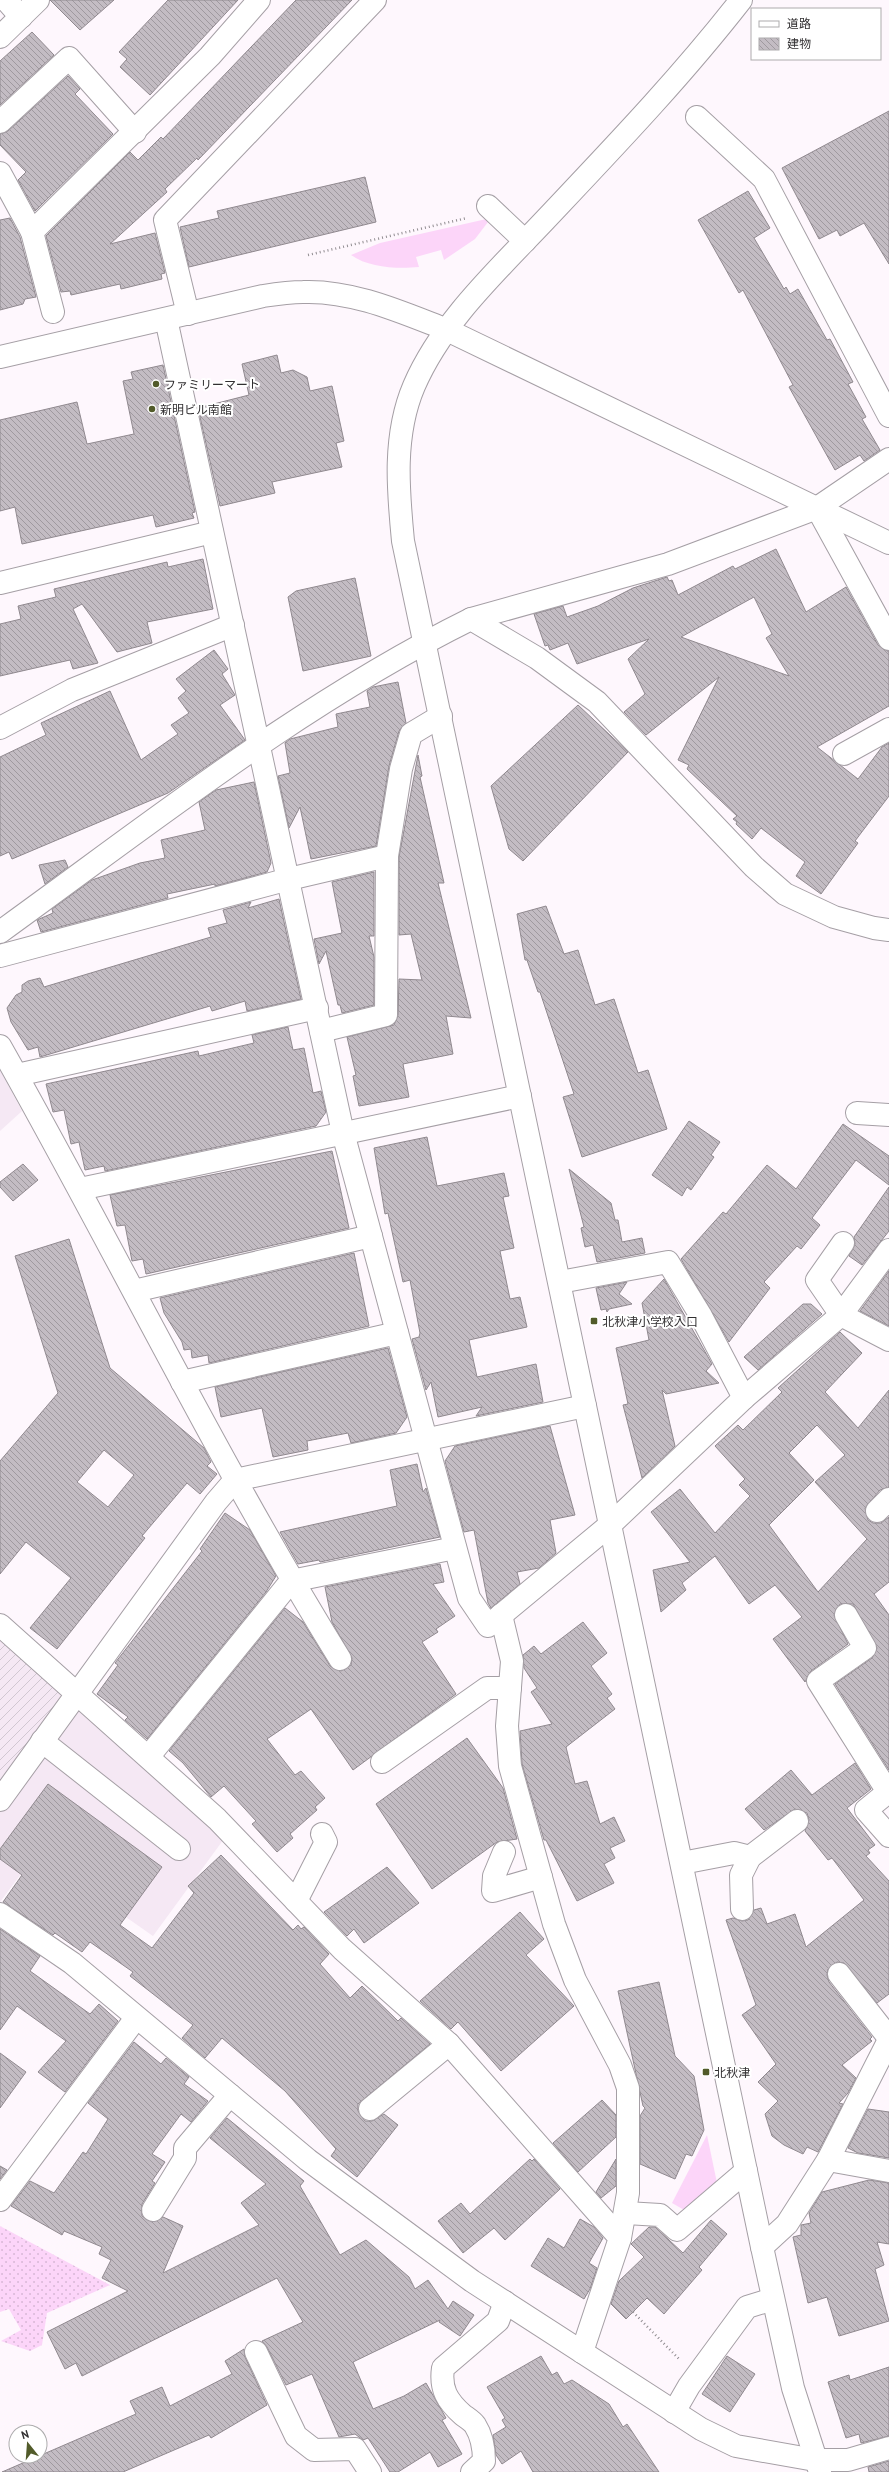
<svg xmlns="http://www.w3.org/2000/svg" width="889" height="2472" font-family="'PT Sans','Noto Sans JP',sans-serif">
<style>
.built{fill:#f5e8f4}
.industrial{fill:url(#industrial-furrows)}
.grass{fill:#fcd5f9}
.garden{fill:url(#garden-dots)}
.building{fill:url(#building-back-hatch);stroke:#90898f;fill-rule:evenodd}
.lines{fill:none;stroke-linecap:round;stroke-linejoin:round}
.minor-casing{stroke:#a59fa5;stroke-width:24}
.path{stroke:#918d91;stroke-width:2.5;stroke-dasharray:1 3;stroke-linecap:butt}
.minor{stroke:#fff;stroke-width:22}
.poi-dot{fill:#525b2a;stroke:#fff;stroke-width:1.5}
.labels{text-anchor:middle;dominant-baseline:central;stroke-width:4;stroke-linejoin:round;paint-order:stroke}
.poi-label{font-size:12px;fill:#312f31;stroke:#fff;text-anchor:start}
</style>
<defs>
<pattern id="industrial-furrows" width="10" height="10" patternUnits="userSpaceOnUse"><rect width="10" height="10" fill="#f5e8f4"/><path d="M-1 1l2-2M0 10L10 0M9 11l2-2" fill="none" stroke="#d2c7d2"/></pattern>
<pattern id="garden-dots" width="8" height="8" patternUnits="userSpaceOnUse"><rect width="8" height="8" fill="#fcd5f9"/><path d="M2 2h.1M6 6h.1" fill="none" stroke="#d8b7d6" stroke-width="1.8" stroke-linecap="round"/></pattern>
<pattern id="building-back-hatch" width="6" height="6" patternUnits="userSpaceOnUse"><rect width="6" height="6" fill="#c3bcc3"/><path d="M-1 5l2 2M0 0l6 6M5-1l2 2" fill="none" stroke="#9f999f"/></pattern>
</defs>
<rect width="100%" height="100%" fill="#fef7fd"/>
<g class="built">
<path d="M0 1070 22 1111 0 1131Z"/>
<path d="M76 1694 229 1832 153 1936 36 1854 0 1902V1800Z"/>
</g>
<path class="industrial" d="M0 1637 73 1698 0 1800Z"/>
<g class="grass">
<path d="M491 218 475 239 444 260 441 250 416 257 419 267C398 269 369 268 351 255L380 243Z"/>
<path d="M707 2135 717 2183 686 2211 672 2203Z"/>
</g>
<path class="garden" d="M0 2226 110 2285 47 2313 42 2345 30 2351 1 2341 21 2330 9 2309 0 2312Z"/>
<g class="building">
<path d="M50 0H114L80 30Z"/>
<path d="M168 0H238L150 95 120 67 127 59 119 52Z"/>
<path d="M296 0H352L198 160 197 158 165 189 167 192 110 244 155 233 165 273 161 274 162 279 121 289 120 284 71 295 70 291 61 292 46 236 130 152 138 160 161 137 163 139Z"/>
<path d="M32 32 54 55 0 105V61Z"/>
<path d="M68 76 80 89 75 94 113 134 35 211 18 180 26 172 0 145V134L8 131Z"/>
<path d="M889 111V264L864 223 840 236 837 230 819 239 782 168Z"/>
<path d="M365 177 376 222 189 267 180 227 219 218 217 211Z"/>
<path d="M748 191 770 228 754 238 784 289 786 287 790 294 798 289 827 340 830 339 853 382 848 384 866 417 862 419 880 450 864 461 860 455 835 470 789 387 793 385 743 290 739 293 698 220Z"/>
<path d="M10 218 20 237 36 297 25 299 23 304 0 310V220Z"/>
<path d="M277 355 281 373 293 370 307 377 310 391 332 386 344 441 336 443 342 467 272 482 275 493 220 506 198 408 249 395 242 364Z"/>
<path d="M163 365 195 512 192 513 194 518 156 527 153 515 22 544 15 507 0 511V420L77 402 87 444 134 434 123 381 133 379 131 372Z"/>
<path d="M776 549 806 612 846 587 878 645 889 652V706L817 747 858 779 882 747 889 743V796L855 841 858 843 821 894 796 876 805 862 761 828 752 839 736 824 737 822 733 819 737 816 687 769 689 765 678 760 719 677 646 735 624 712 645 694 628 659 649 639 577 664 568 643 550 650 548 645 545 646 534 614 563 606 567 617 598 606 633 588 667 577 669 581 672 580 678 595 733 566 735 569ZM754 597 772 634 766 638 789 676 681 637Z"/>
<path d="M203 559 213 609 147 622 152 643 117 652 82 604 73 609 98 663 73 669 70 660 0 676V624L21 619 18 606 56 597 54 589 167 562 168 567Z"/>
<path d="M355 578 371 656 303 671 288 597 296 591Z"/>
<path d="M214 650 228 669 222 674 235 695 220 705 245 740 168 793 12 859 9 852 0 856V757L46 735 41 723 110 691 141 760 178 734 171 725 189 713 178 698 186 691 176 679Z"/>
<path d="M398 682 406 723 399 731 389 766 376 846 311 859 300 807 289 828 278 776 290 773 285 743 290 739 338 727 336 714 370 707 367 691 373 687Z"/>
<path d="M578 705 628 752 523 861 509 849 491 786Z"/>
<path d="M418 755 422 776 420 777 444 883H438L471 1018 446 1016 453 1054 403 1064 409 1097 359 1106 353 1076 356 1075 347 1037 394 1025 398 1015 399 979 422 980 411 934 399 935V857Z"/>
<path d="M254 782 271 863 267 872 215 886V884L167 894 168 898 41 932 37 920 53 913 52 909 92 880 140 863 165 858 161 840 205 830 199 802 216 790Z"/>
<path d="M65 860 68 867 45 884 39 865Z"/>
<path d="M374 872V936H369L374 957V1005L342 1013 340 1005H338L326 951 319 964 314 939 342 933 332 882Z"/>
<path d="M279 899 301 999 247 1011 245 1001 212 1011 210 1006 40 1057 38 1047 28 1050 11 1022 7 1008 16 995 22 992V985L28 981 40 978 44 987 211 937 208 928 227 923 223 910 251 902 248 908Z"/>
<path d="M546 906 564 954 578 950 595 1005 614 999 638 1073 648 1070 667 1129 582 1157 563 1097 574 1094 540 992H538L527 960H525L517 914Z"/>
<path d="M288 1027 293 1050 304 1048 313 1093 321 1091 326 1112 316 1126 105 1171 104 1166 85 1170 79 1142 71 1144 64 1110 53 1112 46 1084 198 1051 199 1056 254 1043 252 1035Z"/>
<path d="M689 1121 720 1142 711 1155 714 1157 691 1190 687 1187 682 1196 652 1175Z"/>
<path d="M843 1124 889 1156V1185L856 1160 812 1218 820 1225 801 1249 797 1246 764 1282 770 1288 729 1342 681 1259 723 1212 726 1214 767 1165 796 1189Z"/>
<path d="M427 1137 437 1186 504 1173 509 1196 503 1197 514 1248 500 1251 510 1299 520 1297 527 1327 469 1340 477 1377 536 1364 543 1402 476 1416 482 1407 438 1417 431 1382 426 1390 412 1339 419 1337 420 1333 410 1280 403 1282 388 1213 385 1214 374 1148Z"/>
<path d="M332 1151 349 1228 146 1274 143 1259 132 1261 125 1225 117 1226 110 1195Z"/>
<path d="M23 1164 38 1180 13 1201 0 1187V1182Z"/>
<path d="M569 1169 611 1203 615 1220H618L622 1242 642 1238 645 1253 597 1262 593 1245 585 1247 581 1228 584 1227Z"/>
<path d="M889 1187V1231L862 1265 849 1256 855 1244 854 1237Z"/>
<path d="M69 1239 110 1368 204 1448 211 1462 207 1466 217 1474 200 1494 187 1483 142 1536 145 1538 57 1649 30 1628 71 1578 26 1542 0 1574V1461L58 1393 15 1256ZM104 1450 134 1475 108 1507 77 1482Z"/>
<path d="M354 1253 369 1326 209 1363 208 1355 192 1358 191 1349 184 1350 182 1342 164 1313 160 1298Z"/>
<path d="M889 1271V1326L860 1311Z"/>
<path d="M664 1279 712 1364 706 1371 719 1383 666 1394 662 1390 675 1446 642 1478 623 1405 628 1404 616 1348 649 1340 642 1303Z"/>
<path d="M627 1282 619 1294 632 1304 609 1309 607 1312 606 1309 601 1310 596 1288Z"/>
<path d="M803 1304H811L822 1314 758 1370 744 1357Z"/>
<path d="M840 1332 862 1353 825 1392 858 1428 889 1390V1487L880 1490 865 1508 868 1520 873 1523H881L889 1517V1582L874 1594 889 1615V1770L835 1684 872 1658 877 1648 853 1604H840L834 1615 848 1644 811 1671 805 1682 773 1639 802 1617 775 1585 749 1604 715 1556 682 1583 686 1590 661 1612 653 1570 690 1562 651 1512 680 1489 715 1533 750 1496 739 1485 745 1479 715 1446 738 1425 743 1430 782 1392 778 1388ZM817 1425 845 1455 815 1482 867 1539 818 1592 769 1525 814 1480 789 1453Z"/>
<path d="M388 1348 407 1417 396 1433 351 1443 348 1433 307 1441 308 1450 273 1457 262 1408 221 1417 215 1387Z"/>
<path d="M550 1426 575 1515 550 1520 556 1553 539 1568 517 1572 520 1584 491 1608 488 1603 474 1530 464 1532 445 1461 455 1446Z"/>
<path d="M417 1464 423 1492 426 1488 440 1537 320 1562 319 1560 298 1564 280 1532 397 1506 390 1470Z"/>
<path d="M225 1513 250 1530 276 1576 266 1592 147 1739 125 1720 128 1717 97 1694 118 1665 115 1663 202 1551 200 1549Z"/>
<path d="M440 1564 444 1582 433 1584 455 1616 436 1629 438 1632 422 1642 456 1694 353 1770 311 1709 267 1739 295 1775 301 1771 325 1798 315 1807 317 1810 290 1834 293 1838 277 1852 252 1824 256 1821 224 1786 211 1797 183 1763 169 1751 285 1608 303 1622 330 1666 341 1671 351 1665 352 1658 332 1622 325 1587Z"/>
<path d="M583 1622 607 1653 591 1666 612 1694 607 1698 615 1709 566 1747 575 1784 587 1781 600 1824 614 1817 625 1841 610 1848 615 1858 604 1864 614 1883 577 1901 546 1840H544L522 1764 520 1731 552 1724 531 1692 537 1688 524 1668 523 1655 534 1646 541 1654Z"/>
<path d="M467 1738 503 1788 517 1839 497 1842 432 1889 376 1804Z"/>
<path d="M855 1763 871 1789 847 1808 875 1845 868 1850 870 1853 866 1856 889 1881V1994L877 2003 844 1963 837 1962 828 1969 827 1975 829 1982 872 2037 870 2039 872 2041 842 2065 856 2078 848 2093 839 2103 843 2104 818 2152 807 2147 803 2154 784 2145 772 2136 765 2114 778 2101 758 2082 776 2064 742 2015 756 2005 726 1920 733 1918 742 1921 748 1920 754 1910 761 1908 767 1924 795 1914 806 1947 864 1900 832 1858 828 1860 805 1831 809 1820 807 1813 795 1809 764 1830 745 1809 791 1770 812 1795Z"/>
<path d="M48 1784 162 1867 120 1925 152 1948 194 1893 188 1886 221 1855 293 1930 298 1925 301 1929 304 1927 329 1954 320 1964 350 1998 362 1986 398 2021 401 2018 430 2044 358 2104V2111L365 2121H372L384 2114 398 2125 357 2177 331 2156 336 2149 285 2091 222 2038 205 2058 182 2038 193 2025 130 1976 133 1972 90 1942 82 1952 55 1933 53 1935 3 1902 22 1875 0 1859V1849Z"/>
<path d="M387 1867 419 1903 364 1943 354 1929 347 1936 324 1912Z"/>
<path d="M520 1912 544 1939 526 1955 574 2006 501 2071 458 2022 451 2029 420 2001Z"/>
<path d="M0 1929 40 1956 30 1971 90 2014 99 2004 118 2021 65 2092 38 2072 66 2041 17 2006 0 2030Z"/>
<path d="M659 1982 675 2056 694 2076 704 2130 692 2156 686 2154 675 2179 640 2164V2116L645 2108 643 2106 618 1991Z"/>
<path d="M134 2042 161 2064 166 2058 189 2077 184 2084 208 2101 191 2122 181 2114 152 2154 165 2162 152 2181 155 2183 142 2204V2216L152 2222 163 2217 183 2226 163 2273 259 2225 241 2203 266 2184 210 2138 227 2118 304 2181 300 2186 340 2255 366 2240 409 2277 415 2289 428 2280 448 2309 453 2301 474 2315 460 2336 439 2322 440 2320 353 2362 373 2409 404 2396 426 2383 446 2418 442 2420 462 2454 438 2467 430 2452 398 2472H390L368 2438 363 2440 355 2434 339 2437 312 2374 286 2385 267 2347 262 2341 303 2322 277 2278 82 2376 76 2363 65 2369 47 2332 128 2291 102 2278 111 2260 99 2254 102 2247 64 2231 62 2235 11 2206 30 2181 54 2193 83 2152 86 2154 108 2119 88 2103Z"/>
<path d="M0 2053 26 2072 0 2108Z"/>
<path d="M602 2100 616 2115V2137L578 2172 553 2143Z"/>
<path d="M868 2109 889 2112V2158L858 2153 848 2148Z"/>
<path d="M530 2159 532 2161 534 2159 560 2189 505 2240 494 2228 463 2253 438 2221 461 2203 470 2214Z"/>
<path d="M616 2159V2186L601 2198 596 2192Z"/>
<path d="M0 2166 7 2170 0 2179Z"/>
<path d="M869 2180 889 2183V2244L877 2242 884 2265 875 2269 889 2321 839 2336 827 2297 808 2303 793 2237 801 2235V2225L811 2223 809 2213 822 2192Z"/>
<path d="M580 2219 594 2227 603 2238 589 2263 597 2268 590 2289 584 2299 531 2266 548 2238 564 2248Z"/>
<path d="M711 2220 727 2234 699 2267 702 2270 664 2314 647 2298 626 2319 611 2304 619 2281 644 2257 631 2244 649 2227H655L683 2253Z"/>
<path d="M244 2349 245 2357 267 2405 211 2438 209 2435 123 2472H2L136 2414 130 2401 162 2387 170 2406 232 2374 225 2361Z"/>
<path d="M541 2356 552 2375 557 2372 564 2384 572 2380 609 2404 623 2427 627 2424 659 2472H533L521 2451 502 2464 496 2455 493 2435 506 2427 502 2420 505 2418 487 2387Z"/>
<path d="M727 2356 755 2374 730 2412 702 2394Z"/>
<path d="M889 2367V2436L861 2443 859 2434 846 2438 828 2382 849 2375 850 2380Z"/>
<path d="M889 2461V2472H869L868 2467Z"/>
</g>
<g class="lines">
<defs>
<g id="minor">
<path d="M6 0 21 17"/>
<path d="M741 0C681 77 613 148 546 219 498 270 442 321 414 386 393 435 398 490 403 541L762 2247 793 2388 820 2472"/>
<path d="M0 37 38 0"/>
<path d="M697 117 764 179 889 416"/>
<path d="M0 122 69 58 135 132"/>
<path d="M0 173 32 232 53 312"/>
<path d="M488 206 525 241"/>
<path d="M32 232 210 56 259 0"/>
<path d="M188 314 165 220 375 0"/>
<path d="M166 319 343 1133 469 1598 488 1626 611 1524 744 1398 841 1315 889 1340"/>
<path d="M0 357 263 296C276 294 290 292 303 292 352 290 401 312 445 329L889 543"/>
<path d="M817 508 889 639"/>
<path d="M0 583 212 532"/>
<path d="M471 619 668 564 817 508 889 459"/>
<path d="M0 728 72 690 233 625"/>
<path d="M844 754 889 729"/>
<path d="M0 932C151 823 303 702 471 619L537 658 597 702 754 867 785 894 834 917 874 928 889 930"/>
<path d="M0 956 289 879 387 856"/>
<path d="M321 1031 386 1015 387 856 401 769 411 734 441 716"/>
<path d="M0 1046C115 1249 217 1460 340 1659"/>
<path d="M17 1075 317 1008"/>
<path d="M857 1113 889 1115"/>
<path d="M80 1189 520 1096"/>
<path d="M843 1243 817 1280 841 1315 889 1250"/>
<path d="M560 1282 668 1262 701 1316 744 1398"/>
<path d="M134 1291 371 1236"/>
<path d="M182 1382 397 1333"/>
<path d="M877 1511 889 1499"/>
<path d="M501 1615 512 1661 507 1726 510 1766 554 1924 575 1980 620 2065 628 2088V2193L620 2238"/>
<path d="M846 1615 865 1648 818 1681 888 1792 866 1810 889 1836"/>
<path d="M0 1625 217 1819 342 1949 449 2044 620 2238 582 2352"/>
<path d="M42 1741 179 1849"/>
<path d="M149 1756 291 1581 455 1548"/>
<path d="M382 1762 487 1688H510"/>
<path d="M0 1800 216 1502 235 1480 585 1406"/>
<path d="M504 1852 494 1876 493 1891 541 1877"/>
<path d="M682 1863 734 1853 750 1857 797 1821"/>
<path d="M296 1901 326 1842 322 1834"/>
<path d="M742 1909 741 1875 750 1857"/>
<path d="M0 1914 72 1963 308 2160 472 2281 701 2429 736 2446 815 2460H848L889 2448"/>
<path d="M839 1974 889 2038"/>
<path d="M370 2109 449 2044"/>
<path d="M828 2160 889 2171"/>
<path d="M0 2200 136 2018"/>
<path d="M153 2210 185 2158V2148L230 2095"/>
<path d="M626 2213 660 2215 677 2230 746 2171"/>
<path d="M762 2247 787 2224 828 2160 889 2040"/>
<path d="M256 2352 296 2436 314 2450 355 2449 370 2472"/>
<path d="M674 2412 689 2386 747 2307 773 2299"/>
<path d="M472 2472 484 2461C484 2449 482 2436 475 2425 472 2421 467 2418 463 2415 447 2401 440 2389 443 2368L498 2321 505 2302"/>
</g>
</defs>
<use href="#minor" class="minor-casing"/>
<g class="path">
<path d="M308 255 467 218"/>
<path d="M633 2312 679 2359"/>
</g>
<use href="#minor" class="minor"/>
</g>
<g class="poi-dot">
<circle cx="156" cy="384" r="4"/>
<circle cx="152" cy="409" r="4"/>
<rect x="590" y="1317" width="8" height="8" rx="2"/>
<rect x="702" y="2068" width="8" height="8" rx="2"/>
</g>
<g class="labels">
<g class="poi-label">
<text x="164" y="384">ファミリーマート</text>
<text x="160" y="409">新明ビル南館</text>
<text x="602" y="1321">北秋津小学校入口</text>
<text x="714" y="2072">北秋津</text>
</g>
</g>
<rect x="751" y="8" width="130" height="52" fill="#ffffff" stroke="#adacad"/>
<rect x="759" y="21" width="20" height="6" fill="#ffffff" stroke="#adacad"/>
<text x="787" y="28" font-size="12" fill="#312f31">道路</text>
<rect x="759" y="38" width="20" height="12" fill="url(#building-back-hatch)" stroke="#adacad"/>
<text x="787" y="48" font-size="12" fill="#312f31">建物</text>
<g transform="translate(28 2444) rotate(343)"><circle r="19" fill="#ffffff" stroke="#adacad"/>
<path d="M0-3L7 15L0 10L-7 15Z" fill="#525b2a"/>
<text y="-6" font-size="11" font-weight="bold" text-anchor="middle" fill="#312f31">N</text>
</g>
</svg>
